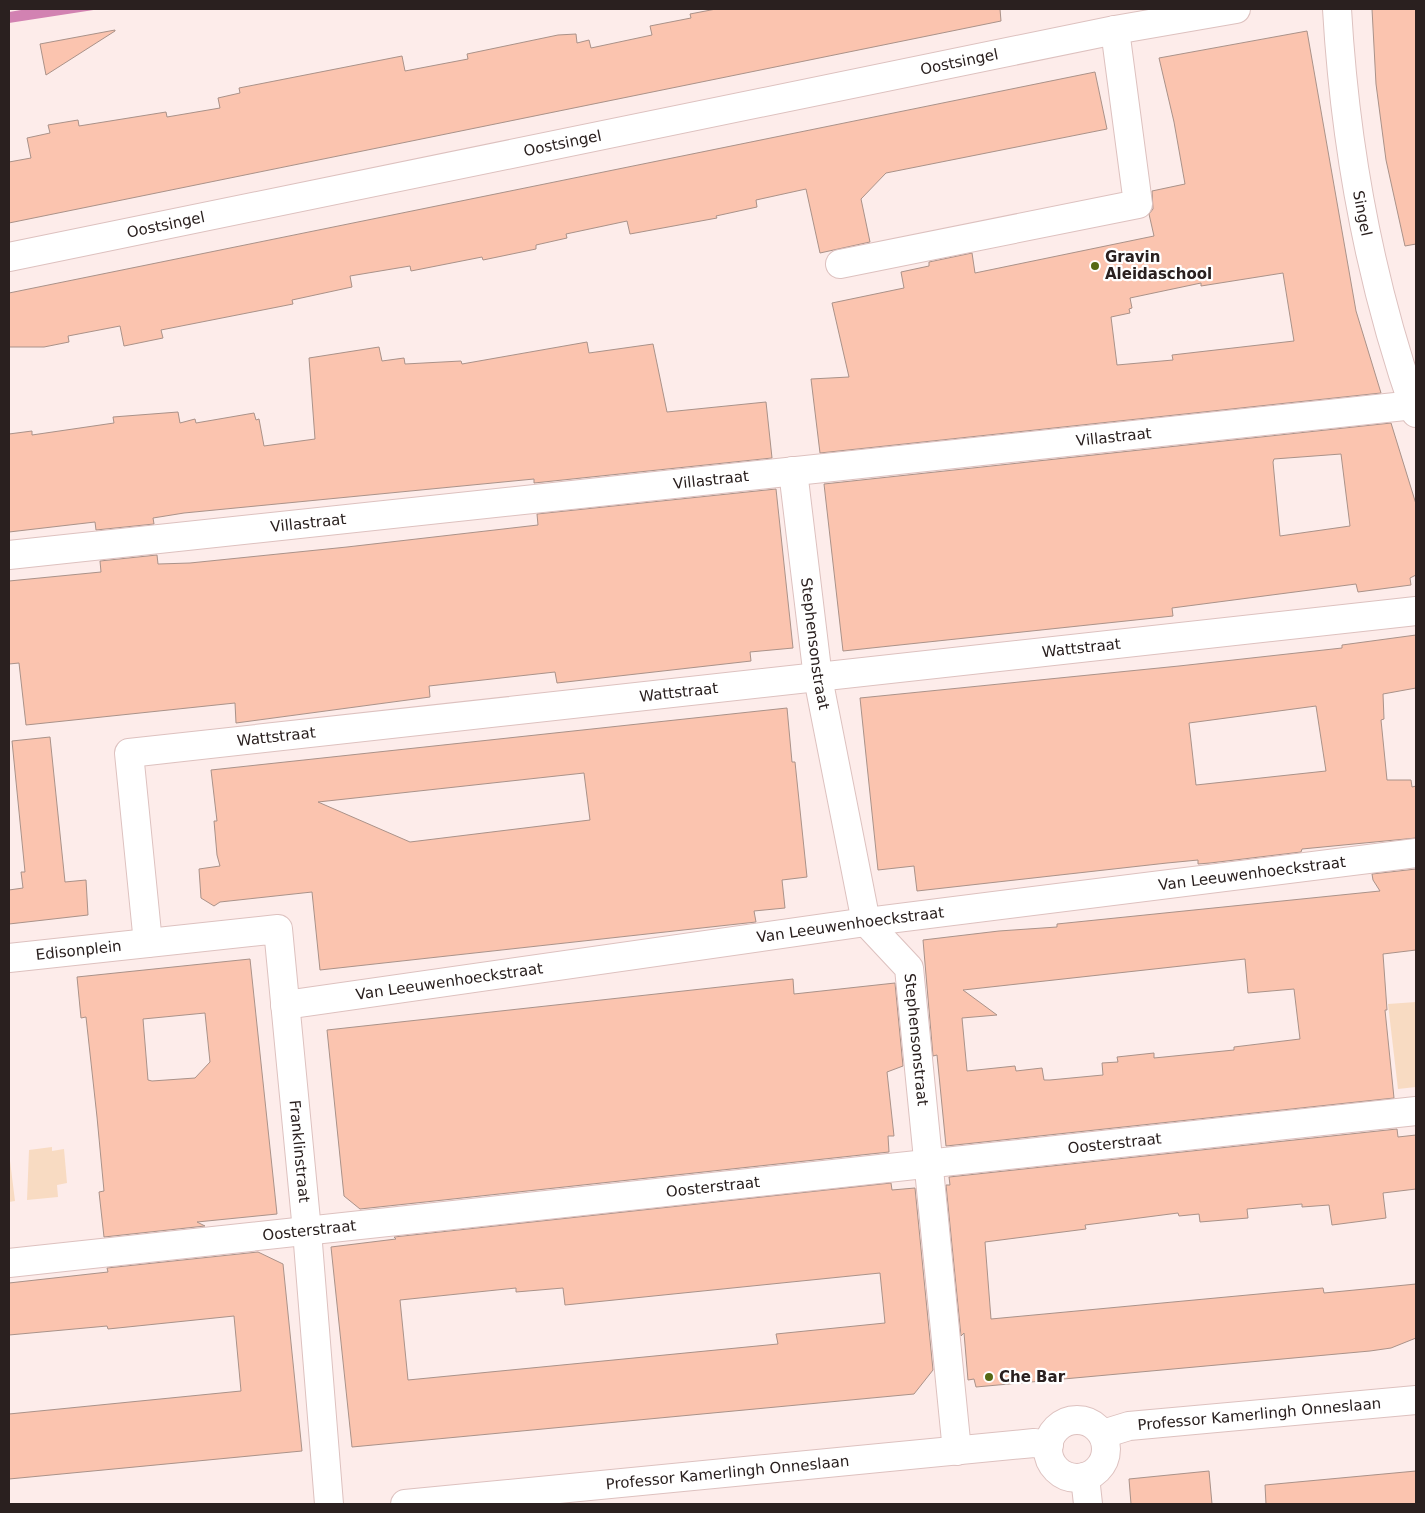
<svg xmlns="http://www.w3.org/2000/svg" width="1425" height="1513" font-family="'DejaVu Sans',sans-serif">
<style>
.green{fill:#f8dbc2}
.water{fill:#d282b2}
.building{fill:#fbc4af;stroke:#aa9289;fill-rule:evenodd}
.lines{fill:none;stroke-linecap:round;stroke-linejoin:round}
.minor-casing{stroke:#ddc1bf;stroke-width:30}
.minor{stroke:#fff;stroke-width:28}
.poi-dot{fill:#556814;stroke:#fff;stroke-width:2}
.labels{text-anchor:middle;dominant-baseline:central;stroke-width:4.5;stroke-linejoin:round;paint-order:stroke}
.street-label{font-size:15px;fill:#2a201f;stroke:#fff}
.poi-label{font-size:15px;font-weight:bold;fill:#2a201f;stroke:#fff;text-anchor:start}
</style>
<rect width="100%" height="100%" fill="#fdecea"/>
<g class="green">
<path d="M1416 1002V1087L1398 1089 1388 1004Z"/>
<path d="M52 1147V1151L64 1149 67 1183 57 1185 58 1197 27 1200 29 1150Z"/>
<path d="M9 1153 15 1201 9 1202Z"/>
</g>
<path class="water" d="M27 9H100L9 23V12Z"/>
<g class="building">
<path d="M716 9H1000L1001 21 9 223V162L31 158 27 138 50 133 48 125 78 120 79 126 166 112 167 117 220 108 218 98 240 93 239 88 402 56 405 71 468 59 467 54 558 35 576 34 577 43 589 40 591 48 652 35 650 26 691 18 690 14Z"/>
<path d="M1372 9H1416V244L1405 246 1386 160 1376 84Z"/>
<path d="M115 30V31L46 75 40 44Z"/>
<path d="M1307 31 1356 311 1381 393 820 453 811 379 849 377 832 303 904 288 901 272 929 266V262L972 253 975 273 1154 236 1149 214 1153 209 1152 191 1185 184 1174 122 1159 58ZM1283 273 1294 341 1172 355 1173 360 1117 365 1111 317 1130 313 1129 309 1132 308 1130 298 1201 283V286Z"/>
<path d="M1095 72 1107 129 886 173 861 199 870 242 820 253 806 189 756 200 757 207 716 216 717 218 630 234 627 221 566 234 567 238 536 245V249L483 260 482 257 411 271 410 266 350 276 352 287 292 300 293 304 161 330 163 338 124 346 120 326 68 336 69 342 44 347H9V293Z"/>
<path d="M587 342 589 353 653 344 667 412 766 402 772 458 534 483V479L184 513 153 518 154 524 96 530 95 522 9 532V434L32 431V435L114 423 113 417 178 412 180 423 195 419 196 423 254 413 256 420 259 419 264 446 315 439 309 358 379 347 382 361 404 358 405 364 461 361 462 364Z"/>
<path d="M1391 423 1416 504V575L1410 578 1411 585 1358 592 1356 584 1172 608 1173 616 843 651 824 484ZM1341 454 1350 526 1280 536 1273 462 1274 459Z"/>
<path d="M776 489 793 648 750 652 751 661 557 683 555 672 429 686 430 697 236 723 235 703 26 725 19 663 9 664V581L101 572 100 561 157 555 158 564 190 563 347 547 538 525 537 514Z"/>
<path d="M1416 635V688L1383 694 1384 719 1381 720 1387 780H1411L1412 787 1416 786V838L1302 849 1301 852 1210 863 1198 864V860L1167 863 917 891 914 866 878 870 860 698 1179 666 1342 648V645ZM1316 706 1326 771 1196 785 1189 723Z"/>
<path d="M787 708 792 762H795L807 877 782 880 785 908 754 911 756 922 320 970 312 892 220 902 214 906 201 898 199 869 220 866 217 855 214 821H217L211 770ZM584 773 590 820 410 842 318 802Z"/>
<path d="M50 737 65 882 86 880 88 915 9 924V890L23 888 21 872H25L12 741Z"/>
<path d="M1416 869V950L1383 954 1387 1010H1385L1394 1098 946 1146 937 1055 933 1056 923 940 999 931 1057 927V924L1380 891 1373 880 1372 874ZM1245 959 1248 993 1294 989 1300 1039 1234 1047V1050L1154 1058V1053L1117 1057 1118 1062 1102 1063 1103 1075 1050 1080H1044L1042 1068 1016 1071 1015 1066 967 1071 962 1018 997 1015 963 990Z"/>
<path d="M250 959 277 1214 197 1222 205 1226 104 1237 99 1192 104 1191 97 1117 86 1017 81 1018 77 977ZM205 1013 210 1062 195 1078 152 1081 148 1080 143 1019Z"/>
<path d="M793 979 794 994 895 983 903 1066 887 1072 894 1136H888L889 1152 360 1209 344 1196 327 1030Z"/>
<path d="M1397 1129 1398 1137 1416 1135V1189L1383 1193 1386 1218 1332 1225 1329 1205 1302 1207V1204L1247 1209 1248 1218 1200 1222 1199 1214 1179 1216 1178 1213 1085 1225 1086 1229 985 1242 991 1319 1323 1288 1324 1293 1416 1284V1338L1391 1348 1370 1351 976 1387 974 1379 968 1380 964 1333 961 1336 946 1185H950L949 1177Z"/>
<path d="M891 1183 892 1190 915 1188 933 1370 914 1394 352 1447 331 1247 396 1239 394 1237ZM880 1273 885 1323 776 1334 778 1344 408 1380 400 1300 516 1288V1292L563 1288 565 1305Z"/>
<path d="M258 1252 283 1264 302 1451 9 1479V1414L241 1391 234 1316 108 1329 107 1326 9 1335V1283L108 1272 107 1268Z"/>
<path d="M1209 1471 1212 1504H1131L1129 1479Z"/>
<path d="M1416 1471V1504H1266L1265 1485Z"/>
</g>
<g class="lines">
<defs>
<g id="minor">
<path id="s1" d="M1337 9C1345 147 1370 283 1416 413"/>
<path id="s2" d="M9 257 1115 30 1236 9"/>
<path d="M840 264 1138 204 1115 30"/>
<path id="s3" d="M793 471 818 678 866 922 909 968 957 1451"/>
<path id="s4" d="M9 555 1414 405"/>
<path id="s5" d="M148 943 129 753 1416 611"/>
<path id="s6" d="M9 958 278 929 307 1231 329 1504"/>
<path id="s7" d="M285 1005 866 922 1416 853"/>
<path id="s8" d="M9 1263 1416 1111"/>
<circle cx="1077" cy="1449" r="29"/>
<path id="s9" d="M1103 1434 1129 1426 1416 1400"/>
<path d="M1085 1477 1088 1504"/>
<path id="s10" d="M405 1504 1034 1443 1049 1445"/>
</g>
</defs>
<use href="#minor" class="minor-casing"/>
<use href="#minor" class="minor"/>
</g>
<g class="poi-dot">
<circle cx="1095" cy="266" r="5"/>
<circle cx="989" cy="1377" r="5"/>
</g>
<g class="labels">
<g class="street-label">
<text stroke="none"><textPath href="#s2" startOffset="970">Oostsingel</textPath></text>
<text stroke="none"><textPath href="#s2" startOffset="565">Oostsingel</textPath></text>
<text stroke="none"><textPath href="#s1" startOffset="206">Singel</textPath></text>
<text stroke="none"><textPath href="#s2" startOffset="160">Oostsingel</textPath></text>
<text stroke="none"><textPath href="#s4" startOffset="1111">Villastraat</textPath></text>
<text stroke="none"><textPath href="#s4" startOffset="706">Villastraat</textPath></text>
<text stroke="none"><textPath href="#s4" startOffset="301">Villastraat</textPath></text>
<text stroke="none"><textPath href="#s3" startOffset="174">Stephensonstraat</textPath></text>
<text stroke="none"><textPath href="#s5" startOffset="1149">Wattstraat</textPath></text>
<text stroke="none"><textPath href="#s5" startOffset="744">Wattstraat</textPath></text>
<text stroke="none"><textPath href="#s5" startOffset="339">Wattstraat</textPath></text>
<text stroke="none"><textPath href="#s7" startOffset="976">Van Leeuwenhoeckstraat</textPath></text>
<text stroke="none"><textPath href="#s7" startOffset="571">Van Leeuwenhoeckstraat</textPath></text>
<text stroke="none"><textPath href="#s6" startOffset="70">Edisonplein</textPath></text>
<text stroke="none"><textPath href="#s7" startOffset="166">Van Leeuwenhoeckstraat</textPath></text>
<text stroke="none"><textPath href="#s3" startOffset="592">Stephensonstraat</textPath></text>
<text stroke="none"><textPath href="#s8" startOffset="1112">Oosterstraat</textPath></text>
<text stroke="none"><textPath href="#s6" startOffset="494">Franklinstraat</textPath></text>
<text stroke="none"><textPath href="#s8" startOffset="708">Oosterstraat</textPath></text>
<text stroke="none"><textPath href="#s8" startOffset="302">Oosterstraat</textPath></text>
<text stroke="none"><textPath href="#s9" startOffset="158">Professor Kamerlingh Onneslaan</textPath></text>
<text stroke="none"><textPath href="#s10" startOffset="324">Professor Kamerlingh Onneslaan</textPath></text>
</g>
<g class="poi-label">
<text x="1105" y="257">Gravin<tspan x="1105" dy="17">Aleidaschool</tspan></text>
<text x="999" y="1377">Che Bar</text>
</g>
</g>
<rect width="1425" height="1513" fill="none" stroke="#2a201f" stroke-width="20"/>
</svg>
